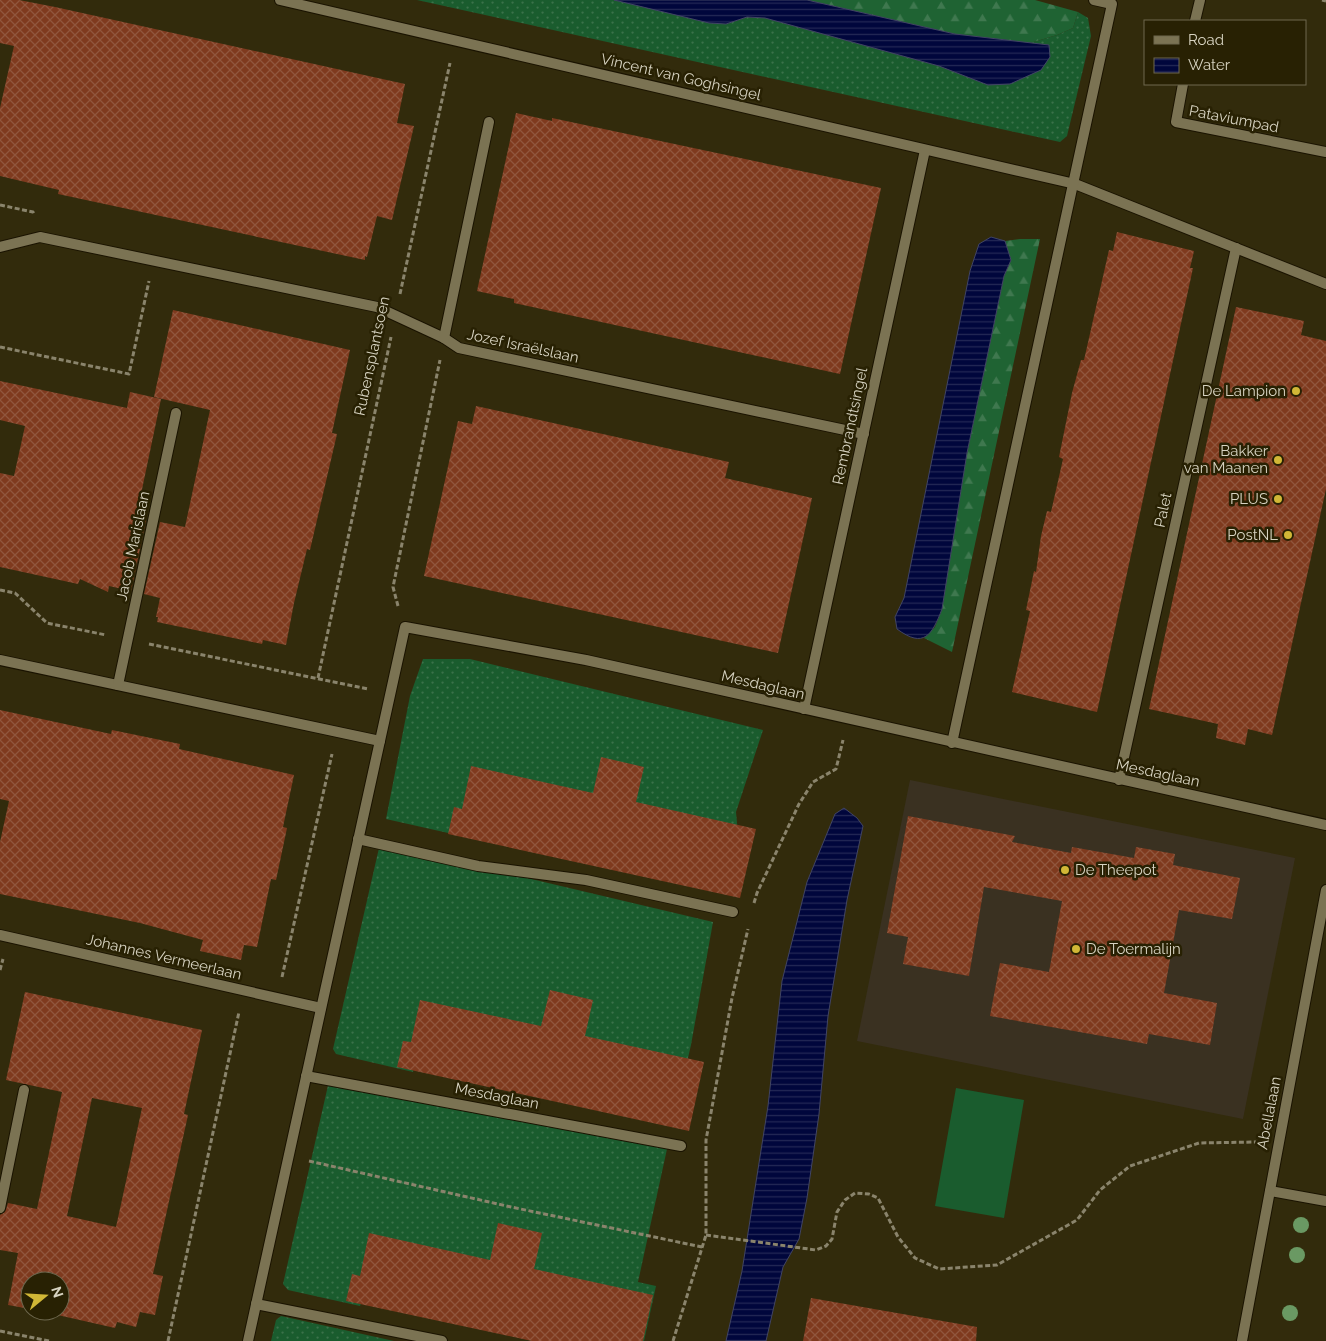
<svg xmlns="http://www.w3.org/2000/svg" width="1326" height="1341" font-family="Raleway,sans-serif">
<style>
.education{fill:#3a3121}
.grass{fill:url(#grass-dots)}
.forest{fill:url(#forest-firs)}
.pitch{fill:#1a5c2e}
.water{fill:url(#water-rules);stroke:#404464}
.building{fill:url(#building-cross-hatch);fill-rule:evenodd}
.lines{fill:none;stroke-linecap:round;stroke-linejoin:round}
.service-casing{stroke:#1a1300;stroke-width:12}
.minor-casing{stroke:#1a1300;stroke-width:12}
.path{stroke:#8a846c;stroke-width:3;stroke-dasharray:5 2.5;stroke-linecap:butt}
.service{stroke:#7b7353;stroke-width:10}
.minor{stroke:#7b7353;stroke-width:10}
.tree{fill:#6a9963}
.poi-dot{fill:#d1b736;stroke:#282103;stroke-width:2}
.labels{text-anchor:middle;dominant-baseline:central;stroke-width:5;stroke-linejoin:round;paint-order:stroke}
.street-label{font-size:15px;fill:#d7d3c1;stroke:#282103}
.poi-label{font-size:15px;fill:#d7d3c1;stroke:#282103;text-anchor:end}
</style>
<defs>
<pattern id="grass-dots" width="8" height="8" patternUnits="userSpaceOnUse" patternTransform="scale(1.25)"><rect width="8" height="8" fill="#1a5c2e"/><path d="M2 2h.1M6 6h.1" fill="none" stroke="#3b724a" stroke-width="1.8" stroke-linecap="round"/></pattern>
<pattern id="forest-firs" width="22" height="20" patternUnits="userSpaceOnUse" patternTransform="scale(1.25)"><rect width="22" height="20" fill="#1f6333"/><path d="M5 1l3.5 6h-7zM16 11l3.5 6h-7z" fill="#3f784f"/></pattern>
<pattern id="water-rules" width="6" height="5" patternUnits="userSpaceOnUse" patternTransform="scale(1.25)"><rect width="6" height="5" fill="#00063c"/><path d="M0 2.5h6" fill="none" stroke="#242956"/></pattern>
<pattern id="building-cross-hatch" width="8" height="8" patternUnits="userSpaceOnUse" patternTransform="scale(1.25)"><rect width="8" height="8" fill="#7f3a1e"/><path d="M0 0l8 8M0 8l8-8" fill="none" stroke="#90563d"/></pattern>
</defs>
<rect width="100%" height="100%" fill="#322b0c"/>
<path class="education" d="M910 780 1295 858 1243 1119 857 1041Z"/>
<g class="grass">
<path d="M417 0H614L726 24 747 17 765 18 939 66 988 85 1049 45 1030 43 1057 35 1073 28 1078 12 1088 18 1091 36 1067 136 1060 142Z"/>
<path d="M423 659H470L763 730 736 812 743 887 467 825 466 837 386 819 410 696Z"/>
<path d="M387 845 713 922 691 1045 674 1118 415 1061 413 1072 336 1054 333 1049 379 848Z"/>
<path d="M336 1078 667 1149 638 1282 656 1286 644 1341H575L365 1293 360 1306 288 1290 283 1284 329 1081Z"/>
<path d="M281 1316 394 1341H271L276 1320Z"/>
</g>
<g class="forest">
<path d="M807 0H1035L1078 12 1073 28 1057 35 1030 43 955 34Z"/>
<path d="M1020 239H1040L952 652 924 638 935 627 942 609 967 453 1004 276 1011 260 1005 241Z"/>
</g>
<path class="pitch" d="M956 1088 1024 1100 1004 1218 935 1206Z"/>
<g class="water">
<path d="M614 0H807L955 34 1049 45 1050 57 1041 70 1010 84 988 85 939 66 765 18 747 17 726 24 709 23Z"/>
<path d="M991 237 1005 241 1011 260 1004 276 967 453 942 609C932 635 924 649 897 629L895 617 904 598 970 271 979 244Z"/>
<path d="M844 808 857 818 863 826 847 900 828 1016 819 1114 807 1198 799 1239 783 1267 766 1341H726L742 1271 768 1106 782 981 807 882 835 814Z"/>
</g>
<g class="building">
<path d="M0 0H19L55 7 405 84 397 123 414 126 392 220 377 216 367 257 365 256V260L58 194 59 190 0 176V108L14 46 0 43Z"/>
<path d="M516 113 552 121V118L881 188 840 374 514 303V299L477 291Z"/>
<path d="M1117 232 1194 251 1190 268H1193L1097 712 1012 692 1030 611 1026 610 1034 571 1036 572 1041 536 1047 511 1051 512 1063 459 1059 457 1072 393 1081 360H1084L1109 250 1113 251Z"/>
<path d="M1236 307 1304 321 1301 335 1326 341V489L1272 735 1248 729 1245 745 1216 738 1218 724 1149 709Z"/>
<path d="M173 310 350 350 332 433 337 434 310 550 307 549 294 603 286 645 263 640 262 644 157 622 158 617H156L160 598 144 594 160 522 185 527 210 410 154 397Z"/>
<path d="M0 381 127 408 130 392 161 399 136 518 146 520 131 591 109 586 108 592 80 579 78 584 0 567V473L14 476 25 426 0 420Z"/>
<path d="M476 406 729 462 725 478 812 498 778 653 424 576 458 421 472 424Z"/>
<path d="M0 710 111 734 112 730 180 744 179 749 294 775 283 827 287 828 279 866 276 880 271 879 257 947 244 945 241 960 200 951 203 940 140 923 0 894V842L9 801 0 799Z"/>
<path d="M601 757 644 767 636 802 756 829 740 898 448 834 454 807 462 809 471 766 593 793Z"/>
<path d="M908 816 1015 836 1012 842 1071 853 1072 847 1134 858 1136 847 1175 854 1173 865 1240 878 1232 919 1179 910 1164 993 1217 1003 1210 1045 1149 1034 1147 1044 990 1016 1000 963 1049 972 1062 901 984 887 969 976 903 964 908 937 887 933Z"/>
<path d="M550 990 593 1000 585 1036 704 1062 689 1131 397 1067 403 1041 411 1042 420 1000 541 1026Z"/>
<path d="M25 992 202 1030 184 1114 188 1115 153 1274 163 1276 155 1315 140 1312 136 1327 117 1322 115 1328 40 1311H60V1281H30V1309L8 1305 18 1253 0 1250V1215L5 1212 8 1203 37 1209 62 1092 6 1080ZM92 1098 142 1108 116 1227 67 1216Z"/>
<path d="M498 1223 542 1233 534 1269 653 1295 643 1341H532L346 1301 352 1274 360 1276 369 1233 490 1260Z"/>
<path d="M811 1298 977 1327 976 1341H803Z"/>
</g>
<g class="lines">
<defs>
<path id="service" d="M0 1208 24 1090"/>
<g id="minor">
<path d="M280 0 1075 184 1326 284"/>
<path d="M1195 21 1200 0"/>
<path d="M1183 84 1176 122 1326 152"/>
<path d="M0 247 40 237 377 307 444 338 459 348 864 434"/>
<path d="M444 338 489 122"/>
<path d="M0 660 380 741"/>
<path d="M118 685 176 413"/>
<path d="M804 709 925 150"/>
<path d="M952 743 1112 4 1094 0"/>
<path d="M1119 780 1236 248"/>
<path d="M358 839 478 866 586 880 733 912"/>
<path d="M0 935 321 1008"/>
<path d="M306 1076 681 1146"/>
<path d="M1270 1191 1326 1201"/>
<path d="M256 1304 442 1341"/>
<path d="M248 1341 405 627 586 660 1326 825"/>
<path d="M1242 1341 1326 890"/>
</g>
</defs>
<use href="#service" class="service-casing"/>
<use href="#minor" class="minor-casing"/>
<g class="path">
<path d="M1322 0 1326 1"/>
<path d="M0 205 33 212 34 215"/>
<path d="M400 294 450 63"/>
<path d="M0 347 129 374 149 281"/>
<path d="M0 590 15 593 47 623 106 635"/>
<path d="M398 606 393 587 440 360"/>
<path d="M149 644 368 689"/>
<path d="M318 678 391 337"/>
<path d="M754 903 757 893 799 804 813 782 836 769 843 740"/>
<path d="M0 970 3 959"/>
<path d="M282 977 332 754"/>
<path d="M309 1161 511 1207 702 1247"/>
<path d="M706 1235 816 1250 826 1246 832 1239 837 1212 845 1200 855 1193 869 1194 878 1198 898 1237 915 1258 939 1269 997 1265 1077 1220 1100 1190 1130 1166 1199 1143 1256 1142"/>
<path d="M0 1331 49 1341"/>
<path d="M168 1341 239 1012"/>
<path d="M673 1341 706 1235V1140L732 998 748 929"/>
</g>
<use href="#service" class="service"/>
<use href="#minor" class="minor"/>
</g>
<g class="tree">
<circle cx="1301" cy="1225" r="8"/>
<circle cx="1297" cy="1255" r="8"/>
<circle cx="1290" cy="1313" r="8"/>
</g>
<g class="poi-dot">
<circle cx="1296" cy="391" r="5"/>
<circle cx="1278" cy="460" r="5"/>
<circle cx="1278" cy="499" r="5"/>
<circle cx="1288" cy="535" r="5"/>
<circle cx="1065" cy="870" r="5"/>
<circle cx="1076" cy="949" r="5"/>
</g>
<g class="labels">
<g class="street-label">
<text transform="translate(681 77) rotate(13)">Vincent van Goghsingel</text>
<text transform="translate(1234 119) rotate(11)">Pataviumpad</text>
<text transform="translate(523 346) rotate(12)">Jozef Israëlslaan</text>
<text transform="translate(372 356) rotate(-78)">Rubensplantsoen</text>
<text transform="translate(850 426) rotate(-78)">Rembrandtsingel</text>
<text transform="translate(1163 510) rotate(-78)">Palet</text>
<text transform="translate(133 546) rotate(-78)">Jacob Marislaan</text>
<text transform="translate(763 685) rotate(13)">Mesdaglaan</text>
<text transform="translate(1158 773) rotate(12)">Mesdaglaan</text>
<text transform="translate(164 957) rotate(13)">Johannes Vermeerlaan</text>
<text transform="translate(497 1096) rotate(11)">Mesdaglaan</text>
<text transform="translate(1269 1113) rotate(-79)">Abellalaan</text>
</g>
<g class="poi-label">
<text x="1286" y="391">De Lampion</text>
<text x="1268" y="451">Bakker<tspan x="1268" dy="17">van Maanen</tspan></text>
<text x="1268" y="499">PLUS</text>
<text x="1278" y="535">PostNL</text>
<text x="1075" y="870" text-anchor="start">De Theepot</text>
<text x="1086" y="949" text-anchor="start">De Toermalijn</text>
</g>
</g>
<rect x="1144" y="20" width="162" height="65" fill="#282103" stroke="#6e684f"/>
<rect x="1154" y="36" width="25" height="8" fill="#7b7353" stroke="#6e684f"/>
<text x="1188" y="45" font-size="15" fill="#d7d3c1">Road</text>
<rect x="1154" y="58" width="25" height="15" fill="url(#water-rules)" stroke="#6e684f"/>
<text x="1188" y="70" font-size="15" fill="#d7d3c1">Water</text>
<g transform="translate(45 1296) rotate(72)"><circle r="24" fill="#282103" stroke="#6e684f"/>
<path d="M0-4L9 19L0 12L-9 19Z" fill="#d1b736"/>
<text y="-8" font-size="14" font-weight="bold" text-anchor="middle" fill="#d7d3c1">N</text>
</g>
</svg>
